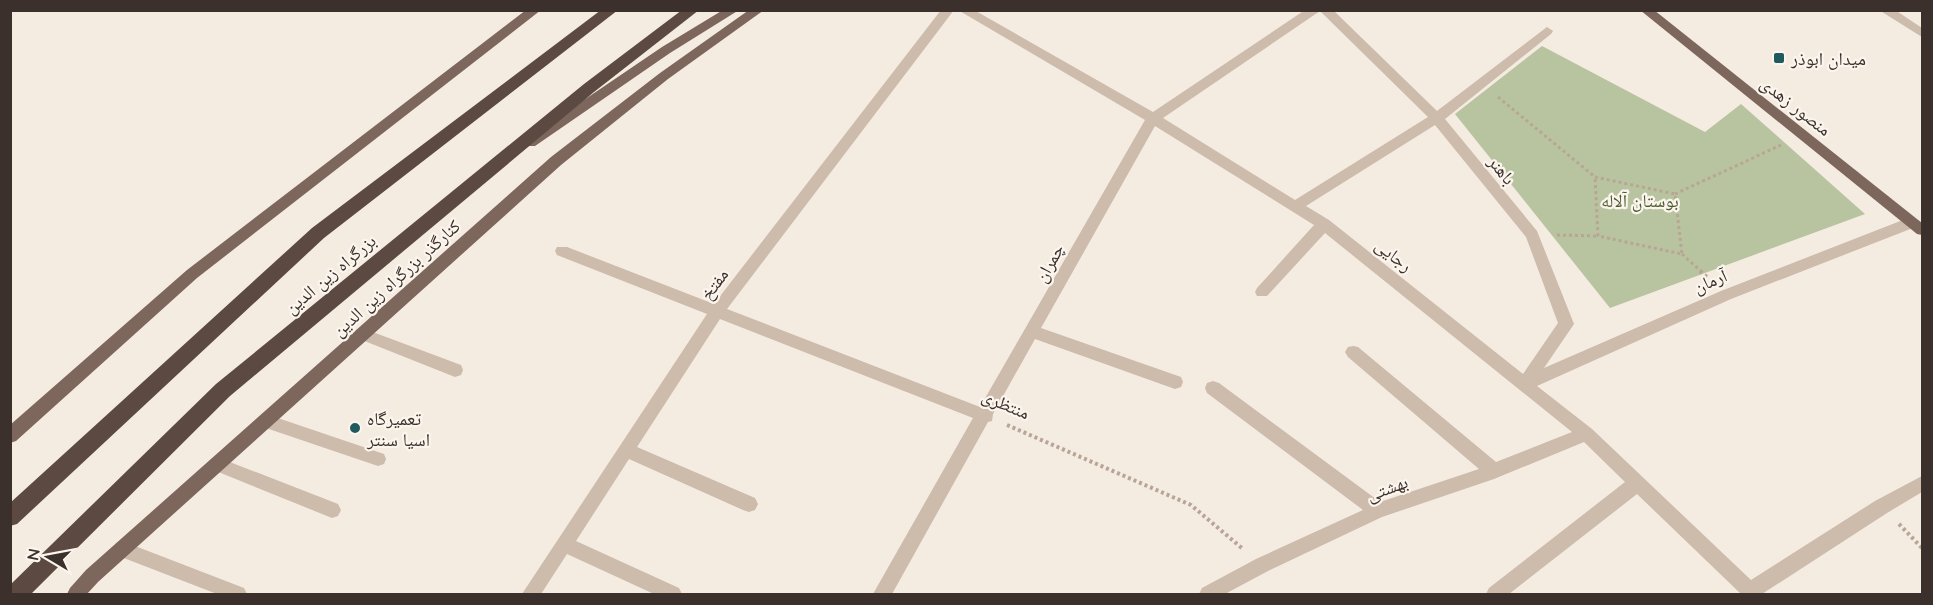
<svg xmlns="http://www.w3.org/2000/svg" width="1933" height="605" font-family="Quicksand,'Noto Naskh Arabic',sans-serif">
<style>
.green{fill:#b8c4a0}
.lines{fill:none;stroke-linecap:round;stroke-linejoin:round}
.path-far1{stroke:#b9a596;stroke-width:3;stroke-dasharray:3 3;stroke-linecap:butt}
.path{stroke:#b9a596;stroke-width:4;stroke-dasharray:3 3;stroke-linecap:butt}
.minor{fill:#cdbbac;fill-rule:evenodd}
.major{fill:#7d675c;fill-rule:evenodd}
.highway{fill:#5c4a42;fill-rule:evenodd}
.poi-dot{fill:#1f5a5e;stroke:#fbf5ee;stroke-width:2}
.labels{text-anchor:middle;dominant-baseline:central;stroke-width:4.5;stroke-linejoin:round;paint-order:stroke}
.poi-label{font-size:18px;fill:#3b302b;stroke:#fbf5ee;text-anchor:start}
.street-label{font-size:18px;fill:#3b302b;stroke:#fbf5ee}
.park-label{font-size:18px;fill:#4a5a2e;stroke:#fbf5ee}
</style>
<rect width="100%" height="100%" fill="#f4ebe1"/>
<path class="green" d="M1542 46 1705 132 1741 104 1865 214 1610 308 1455 114Z"/>
<g class="lines">
<g class="path-far1">
<path d="M1498 97 1595 177"/>
<path d="M1595 177 1675 194 1682 254 1598 236Z"/>
<path d="M1675 194 1781 145"/>
<path d="M1557 235 1598 236"/>
<path d="M1682 254 1702 272"/>
</g>
<g class="path">
<path d="M1700 271 1708 278"/>
<path d="M1007 425 1191 505 1243 549"/>
<path d="M1899 524 1922 548"/>
</g>
<g class="minor">
<path d="M941 10H954L727 309 980 407 1145 120 958 10H974L1153 112 1305 10H1333L1437 111 1547 27 1553 31 1551 34 1445 119 1537 231 1574 324 1544 368 1721 291 1908 218 1913 217 1920 222 1918 226 1731 299 1537 386 1592 429 1751 580 1875 501 1922 476V492L1887 513 1762 594H1741L1637 494 1509 594H1486L1489 588 1625 482 1584 442 1494 479 1382 517 1268 571 1225 594H1199L1202 588 1256 559 1363 510 1207 393 1205 388 1207 383 1213 381 1219 383 1380 502 1479 469 1348 357 1345 352 1348 347 1353 346 1358 347 1496 462 1572 432 1325 233 1267 296H1257L1255 292 1257 288 1314 225 1155 126 1041 328 1181 377 1183 382 1181 387 1175 389 1035 339 993 414 992 421 988 422 892 594H873L973 418 720 319 637 447 755 498 758 504 755 510 749 512 743 510 629 459 576 541 679 588 682 594H654L567 554 541 594H522L707 314 557 255 555 251 557 247H567L714 304ZM1320 11 1428 117 1295 200 1163 118ZM1435 125 1526 237 1558 323 1523 374 1329 220 1306 206Z"/>
<path d="M1879 10H1895L1922 28V37Z"/>
<path d="M362 328 461 365 463 370 461 375 455 377 357 338 354 334 357 330Z"/>
<path d="M266 414 384 454 386 459 384 464 378 466 260 426 258 421 260 416Z"/>
<path d="M217 457 338 504 341 510 338 516 332 518 211 469 209 464 211 459Z"/>
<path d="M122 541 244 588 247 594H217L116 555 113 549 116 543Z"/>
</g>
<g class="major">
<path d="M526 10H541L197 278 16 441 10 443V425L187 270Z"/>
<path d="M723 10H739L670 53 535 146H525L523 143 525 140 662 47Z"/>
<path d="M749 10H764L668 79 561 165 98 582 87 594H67L70 588 86 570 551 157 660 73Z"/>
<path d="M1640 10H1654L1922 223V235L1917 234Z"/>
</g>
<g class="highway">
<path d="M601 10H618L324 238 17 524 10 526V503L312 228Z"/>
<path d="M682 10H699L594 92 230 396 31 594H10V585L216 384 584 84Z"/>
</g>
</g>
<g class="poi-dot">
<rect x="1773" y="52" width="12" height="12" rx="3"/>
<circle cx="355" cy="428" r="6"/>
</g>
<g class="labels">
<g class="poi-label">
<text x="1791" y="58">میدان ابوذر</text>
<text x="367" y="418">تعمیرگاه<tspan x="367" dy="21">اسیا سنتر</tspan></text>
</g>
<g class="street-label">
<text transform="translate(1796 106) rotate(38)">منصور زهدی</text>
<text transform="translate(1502 170) rotate(51)">باهنر</text>
<text transform="translate(1394 255) rotate(38)">رجایی</text>
<text transform="translate(1049 263) rotate(-61)">چمران</text>
<text transform="translate(330 274) rotate(-40)">بزرگراه زین الدین</text>
<text transform="translate(396 278) rotate(-42)">کنارگذر بزرگراه زین الدین</text>
<text transform="translate(1710 281) rotate(-23)">آرمان</text>
<text transform="translate(714 284) rotate(-53)">مفتخ</text>
<text transform="translate(1006 404) rotate(23)">منتظری</text>
<text transform="translate(1387 488) rotate(-20)">بهشتی</text>
</g>
<g class="park-label">
<text x="1640" y="200">بوستان آلاله</text>
</g>
</g>
<rect width="1933" height="605" fill="none" stroke="#3b302b" stroke-width="24"/>
<g transform="translate(48 557) rotate(280)" stroke="#fbf5ee" stroke-width="4.5" paint-order="stroke">
<path d="M0-4.5L10 22L0 15L-10 22Z" fill="#3b302b"/>
<text y="-9" font-size="16" font-weight="bold" text-anchor="middle" fill="#3b302b">N</text>
</g>
</svg>
